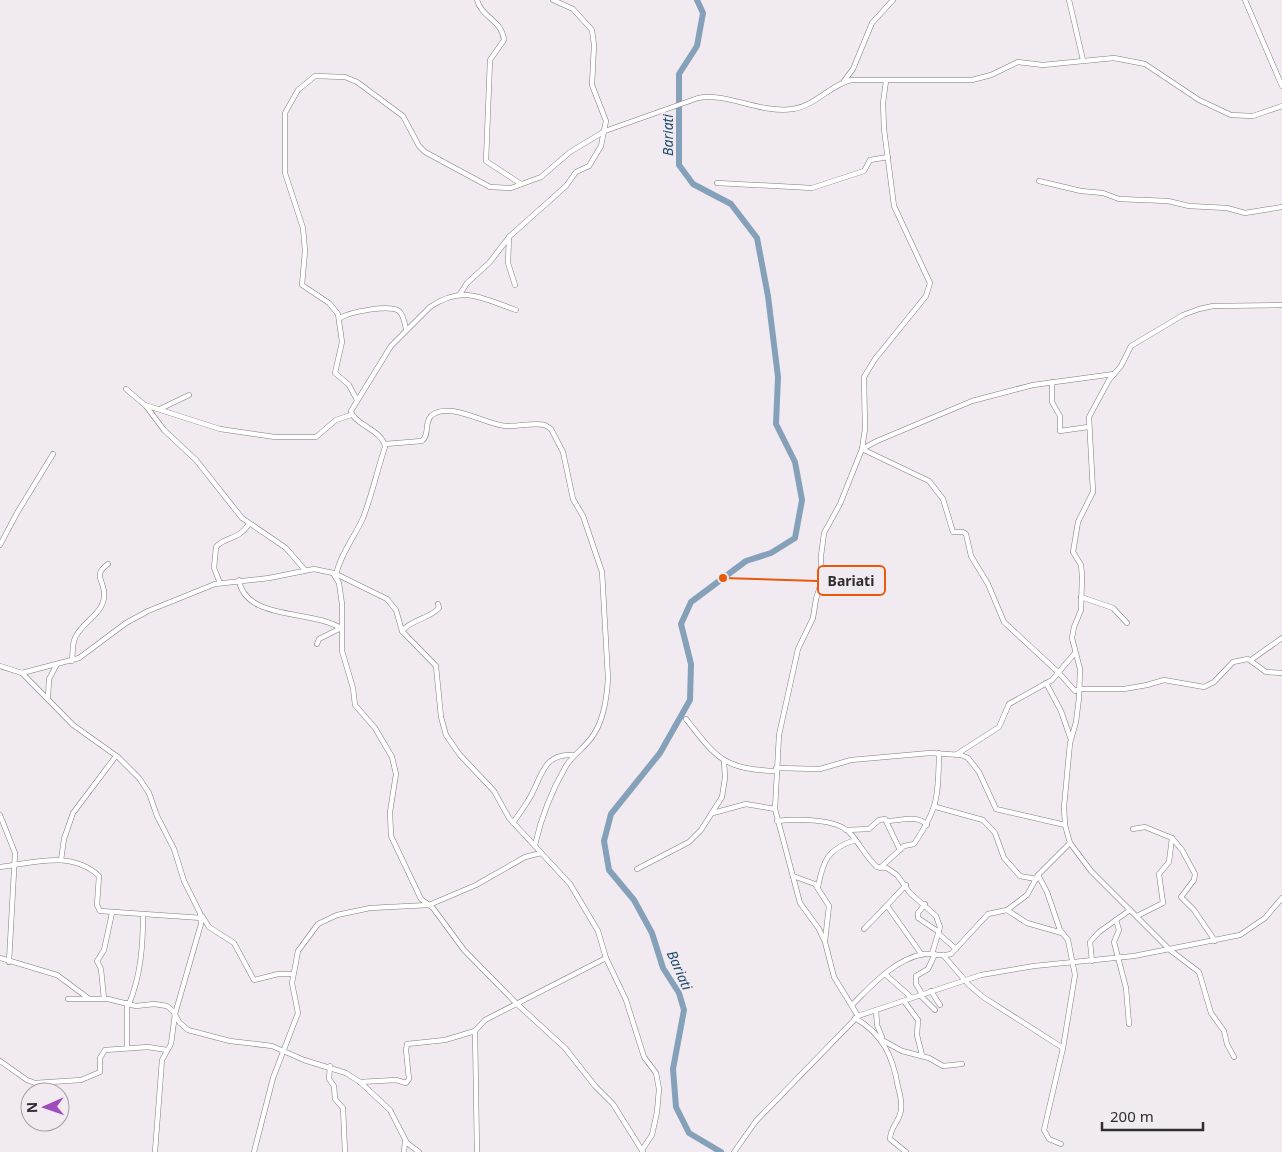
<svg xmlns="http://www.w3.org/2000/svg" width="1282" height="1152" font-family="'Noto Sans',sans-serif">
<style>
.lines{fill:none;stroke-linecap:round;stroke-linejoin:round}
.river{stroke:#85a1b9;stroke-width:6}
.minor-casing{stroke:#817b81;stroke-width:5.5}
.minor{stroke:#fff;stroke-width:4.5}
.labels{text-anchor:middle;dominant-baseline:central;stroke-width:4;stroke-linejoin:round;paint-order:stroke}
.water-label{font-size:14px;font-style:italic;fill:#1f4b6e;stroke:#f1ebf1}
.leader{fill:none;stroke:#e8590c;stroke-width:2}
.callout-dot{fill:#e8590c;stroke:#f1ebf1;stroke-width:2}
.callout{fill:#f1ebf1;stroke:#e8590c;stroke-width:2}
.callout-label{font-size:14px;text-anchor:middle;font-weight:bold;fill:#2f2d2f}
</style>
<rect width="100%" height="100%" fill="#f1ebf1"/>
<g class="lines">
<path class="river" d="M697 0 703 13 697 46 679 74V165L693 184 731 204 757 238 768 296 778 377 776 424 795 462 802 500 795 538 771 553 746 561 691 602 681 624 691 664 690 700 660 753 611 814 604 841 609 870 634 900 652 933 663 968 679 993 684 1010 673 1069 676 1107 689 1133 721 1152"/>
<defs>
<g id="minor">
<path d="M477 0C482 18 502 20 504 40L490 60 486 161 521 184"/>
<path d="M1069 0 1083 60"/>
<path d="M1245 0 1282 86"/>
<path d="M844 81 853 69 872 23 893 0"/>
<path d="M886 81 883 103 884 129 894 206 930 283 926 296 875 359 864 377 865 429 862 449 929 481 943 499 953 532H963L966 534 971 556 988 584 1004 622 1059 673 1075 691 1080 689H1124L1147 685 1164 680 1204 687 1214 682 1233 662 1248 659 1266 672 1282 673"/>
<path d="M1039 181 1081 191 1103 193 1119 199 1168 201 1189 206 1227 208 1245 213 1282 207"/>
<path d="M717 183 812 188 864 171 870 160 888 157"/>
<path d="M509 237 508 263 515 285"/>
<path d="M460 294 467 283 489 263 510 236 566 186 576 172 589 166 601 146 606 121 592 85 594 45 592 30 573 9 553 0"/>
<path d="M340 318C350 312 389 304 399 311 403 314 405 324 406 329"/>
<path d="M1052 382V402L1060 416V431L1088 427"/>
<path d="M126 389 146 406 164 430 196 460 242 518 286 548 305 570"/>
<path d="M357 400 349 385 335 373 342 342 338 314 329 303 302 285 305 251 303 228 285 173V113L298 90 315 76 345 77 357 82 403 116 419 146 425 152 490 187 511 188 541 177 570 152 605 131 698 98C726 92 761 114 793 109 815 106 830 85 851 80H972L991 75 1018 62 1043 65 1114 58 1145 64 1199 100 1231 115 1253 116 1282 106"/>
<path d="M145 405 220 429 275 437H316L336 420 351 415"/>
<path d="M160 409 189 395"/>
<path d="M385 444 422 441C430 434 424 423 431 416 448 400 487 425 506 426 519 427 532 422 545 425L551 429 563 452 573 499 583 516 602 572 608 678C607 697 603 722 592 737 584 748 573 755 566 766 552 790 541 818 535 845"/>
<path d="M0 545 17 513 53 454"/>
<path d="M336 574 387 599 396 610 402 631 436 666 441 717 446 735 460 755 494 791 509 818 570 884 598 931 606 958 626 1000 644 1057 656 1073 659 1089 657 1112 652 1135 642 1150"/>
<path d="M336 575C340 555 355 536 363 518 372 495 377 471 385 447 383 430 353 424 351 411L391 346 430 307C463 284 483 299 516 310"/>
<path d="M239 580C245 621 313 609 342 629"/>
<path d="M220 583 214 568 216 547C225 536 238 541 249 524"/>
<path d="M1081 597 1113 608 1127 623"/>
<path d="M402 631C412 619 429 619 439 608L438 604"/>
<path d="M317 644 319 639 341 628"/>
<path d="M1251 660 1282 638"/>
<path d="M72 661C73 653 72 644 75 638 81 623 103 614 104 597 106 581 91 576 108 564"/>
<path d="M0 666 22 673 73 725 118 757 139 778 149 793 157 816 174 849 184 881 200 913 201 924 175 1014 171 1044 162 1060 155 1152"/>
<path d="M22 673 79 658 126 623 148 611 215 584 269 578 314 569 333 573 339 583 342 604V651L353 688 355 705 375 728 392 757 396 774 390 812 391 836 421 899 433 908 464 950 517 1004 565 1048 595 1086 613 1104 643 1152"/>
<path d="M1046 683 1061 711 1070 737"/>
<path d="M48 698 49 679 56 666"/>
<path d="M686 719C717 759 724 769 776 771"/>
<path d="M957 754 999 727 1009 704 1052 680 1075 653"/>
<path d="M776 768 820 769 851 760 930 753 961 755 968 758 979 772 996 809 1065 825"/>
<path d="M936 807 983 820 995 833 1004 858 1020 876 1036 879"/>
<path d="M713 813 746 804 775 809"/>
<path d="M0 815 15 853 9 962"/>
<path d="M777 821C796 819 836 818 850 833 860 844 866 857 877 867L887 868 897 875 910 893 936 916 940 927 932 954"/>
<path d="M887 821C901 821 917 814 927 825"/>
<path d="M513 823C518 815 524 808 529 799 542 778 542 753 573 755"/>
<path d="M1133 829 1145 827 1172 838 1182 850 1195 874 1194 880 1181 897 1194 910 1215 941"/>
<path d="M846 830 869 829 879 820 885 819 900 850"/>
<path d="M61 860 64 839 73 813 116 756"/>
<path d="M0 867C33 863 72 850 99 876L97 905 100 911 202 918"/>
<path d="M880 868 904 846 914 844C939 807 938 796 939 753"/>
<path d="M637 869 689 842 701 830 722 797 725 778 724 760"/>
<path d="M1038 875 1047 892 1060 930 1068 940 1075 975 1063 1048 1044 1130 1049 1139 1061 1144"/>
<path d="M793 876 815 884 829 906 825 941"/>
<path d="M818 887C823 860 828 849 855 840"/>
<path d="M925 904 918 913V918L939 932"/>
<path d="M888 907 922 955"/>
<path d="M1007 910 1027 923 1062 933"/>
<path d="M202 916 209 927 234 943 254 980 278 974H293"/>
<path d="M1137 916 1163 903 1159 874 1169 862 1172 838"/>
<path d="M1116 920 1119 930 1114 942 1126 988 1129 1024"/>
<path d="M864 929C879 914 892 900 906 885"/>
<path d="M939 934 956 949"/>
<path d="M943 955 969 985 983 997 1063 1048"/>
<path d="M0 958 57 975 88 998"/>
<path d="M1092 961 1090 942 1099 932 1130 910"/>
<path d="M885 974 912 998"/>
<path d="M931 991 940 1005"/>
<path d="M922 994 916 984V976L928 969 935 954"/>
<path d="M920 995 935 1010"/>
<path d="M68 999H108L136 1006 154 1004 167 1006 173 1011 179 1022 188 1030 230 1041 272 1046 304 1060 346 1073 360 1082 390 1110 407 1143 419 1152"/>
<path d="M104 999 101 969 97 961 104 950 112 913"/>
<path d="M904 1001 918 1020 917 1035 922 1055"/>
<path d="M129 1004C141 975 143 945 143 914"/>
<path d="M852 1005C872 985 894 960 923 954 932 953 941 957 951 954L988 914 1007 910 1027 895 1038 875 1070 843"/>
<path d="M876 1010 877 1025 882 1037"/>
<path d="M858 1016 834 977 825 942 819 929 800 903 775 809 779 735 798 649 813 618 816 599 821 583V556L824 533 840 504 862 449 877 441 972 401 1033 385 1114 374"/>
<path d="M855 1018C883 1034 893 1057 898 1087 900 1094 902 1103 901 1110 900 1121 890 1127 890 1139L906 1152"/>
<path d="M882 1040 902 1051 929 1058 943 1066 962 1064"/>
<path d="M127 1048V1003"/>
<path d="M1234 1057 1227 1044 1224 1031 1211 1013 1199 972 1170 950 1091 871 1070 843 1065 825 1064 807 1070 743 1076 722 1079 698 1080 669 1072 638 1074 627 1081 610 1082 576 1081 565 1073 552 1078 522 1093 492 1089 417 1109 380 1121 366 1131 346 1183 315 1199 309 1213 306 1282 305"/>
<path d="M0 1061 27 1080 35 1083 81 1080 100 1072V1058L105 1050 148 1047 167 1050"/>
<path d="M330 1066 329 1079 334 1086 335 1099 343 1108 345 1152"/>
<path d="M360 1082 396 1080 406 1083 409 1079 406 1050 407 1044 445 1040 475 1031"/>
<path d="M254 1152 273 1078 298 1013 292 983 298 951 318 924 337 915 370 908 429 905 476 885 525 857 541 853"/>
<path d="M404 1152 405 1141"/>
<path d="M477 1152 475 1031 485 1020 606 958"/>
<path d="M734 1152 756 1121 858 1016 981 975 1034 966 1134 956 1240 935 1265 918 1282 898"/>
</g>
</defs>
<use href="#minor" class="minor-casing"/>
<use href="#minor" class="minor"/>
</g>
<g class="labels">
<g class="water-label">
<text transform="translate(667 135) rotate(-90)">Bariati</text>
<text transform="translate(680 970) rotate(66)">Bariati</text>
</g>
</g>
<path class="leader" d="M723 578L818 581"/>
<circle class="callout-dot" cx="723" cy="578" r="5"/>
<rect class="callout" x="818" y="566" width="67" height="29" rx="5"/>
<g class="callout-label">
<text x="851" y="586">Bariati</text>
</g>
<g transform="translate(45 1107) rotate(268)"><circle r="24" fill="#f1ebf1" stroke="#a39fa3"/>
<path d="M0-4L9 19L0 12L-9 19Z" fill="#9e4cbc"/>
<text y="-8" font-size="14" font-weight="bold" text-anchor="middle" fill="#2f2d2f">N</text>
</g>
<path d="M1102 1122v8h101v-8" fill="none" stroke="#2f2d2f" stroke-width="2.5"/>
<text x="1110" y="1122" font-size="15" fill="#2f2d2f" stroke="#f1ebf1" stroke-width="4" paint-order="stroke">200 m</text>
</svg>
